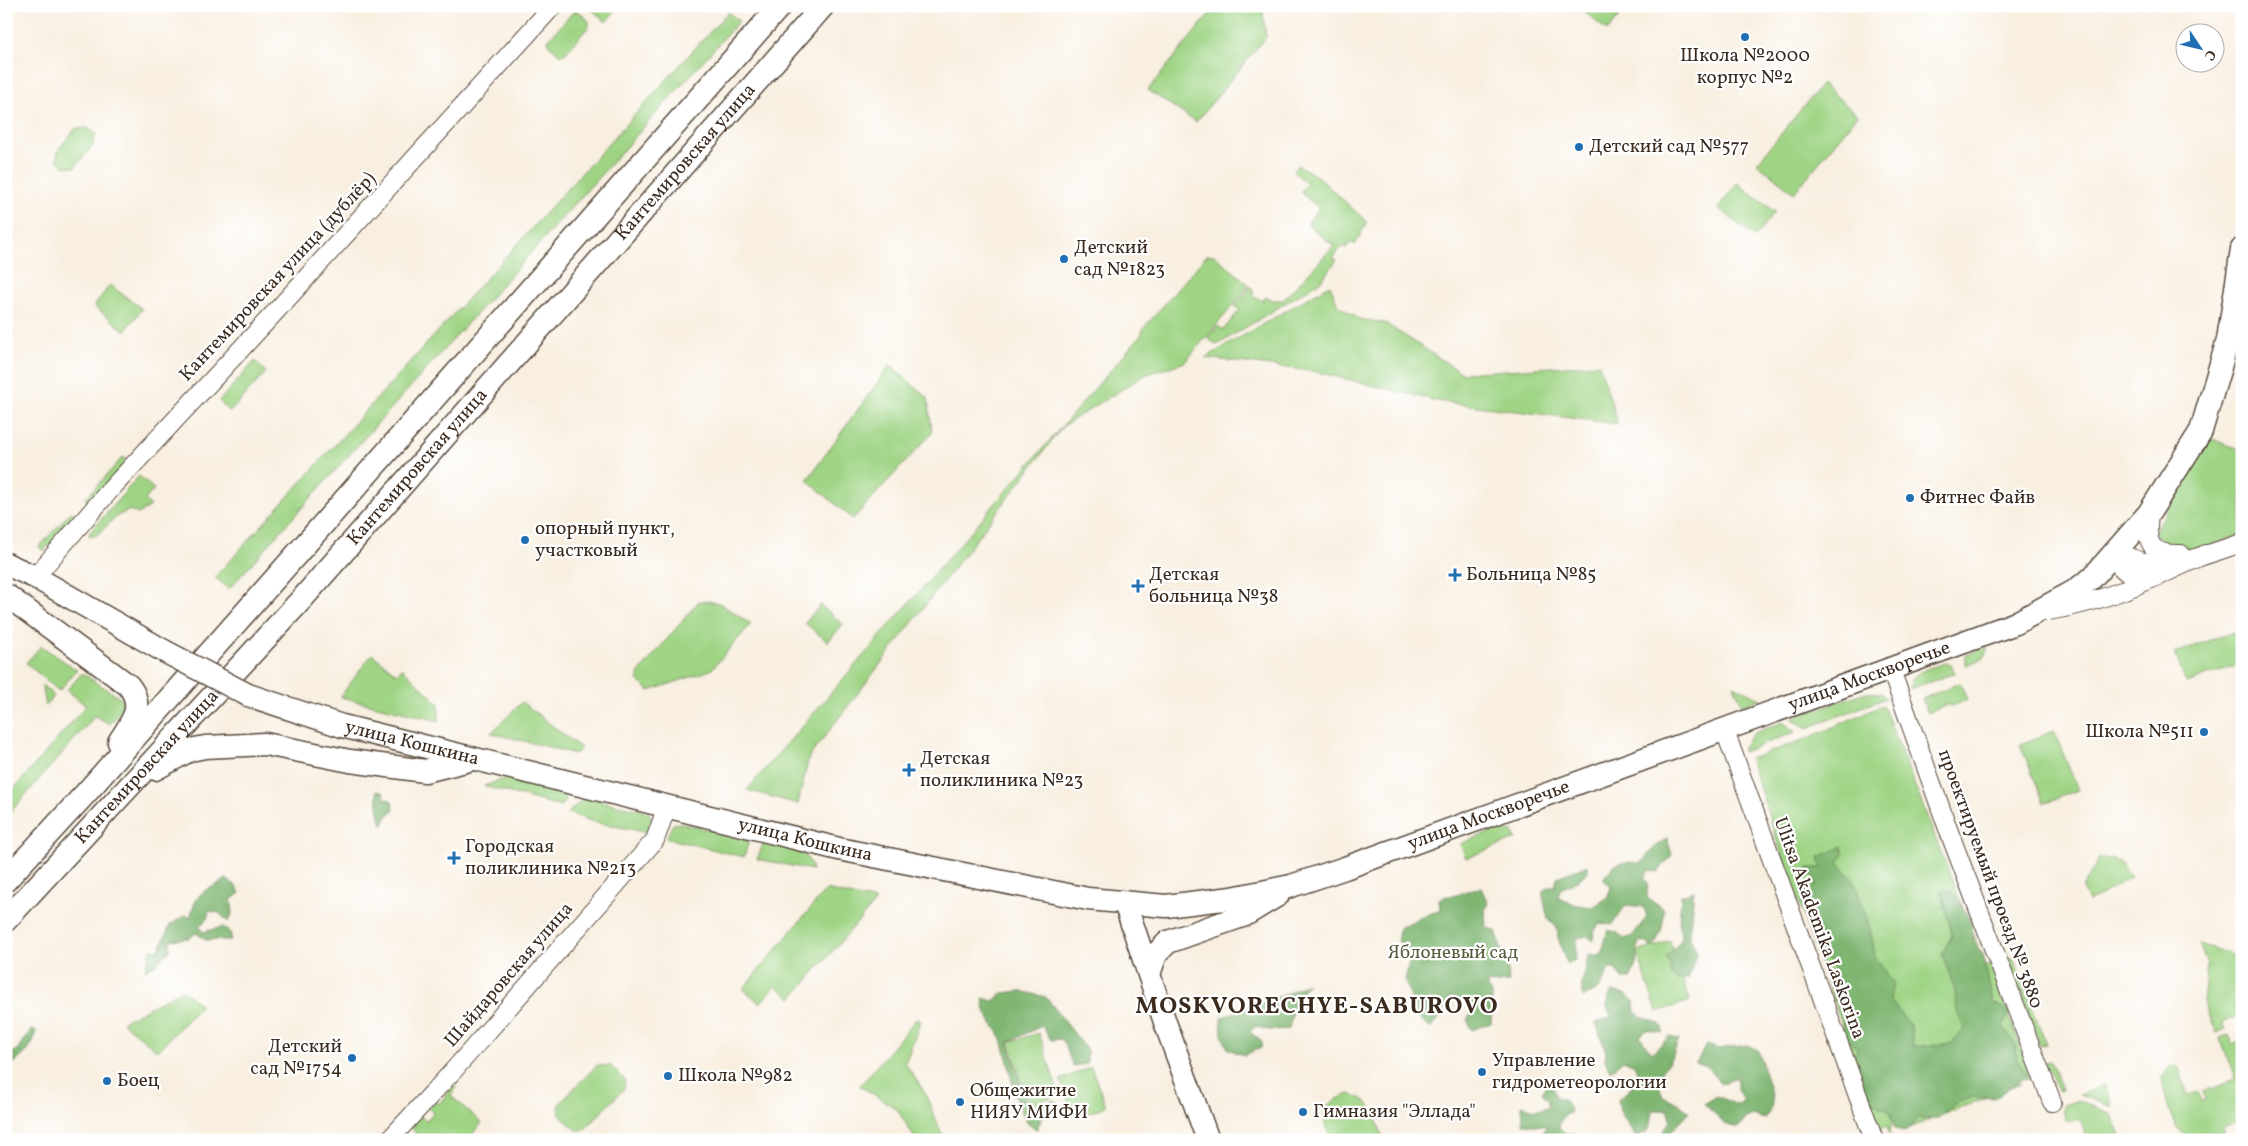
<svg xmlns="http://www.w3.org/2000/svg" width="2248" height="1146" font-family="Vollkorn,serif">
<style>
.green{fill:#9fd484;stroke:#6d7f51}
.forest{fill:#7fb672;stroke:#5d7048}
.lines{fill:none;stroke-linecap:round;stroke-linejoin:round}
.minor-casing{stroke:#57483b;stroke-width:20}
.major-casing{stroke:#57483b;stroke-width:25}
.minor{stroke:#fff;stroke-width:18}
.major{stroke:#fff;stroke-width:22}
.major-bridge-casing{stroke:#57483b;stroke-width:25;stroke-linecap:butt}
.major-bridge{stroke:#fff;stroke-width:22}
.poi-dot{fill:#1f6fb2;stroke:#fff;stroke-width:2}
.labels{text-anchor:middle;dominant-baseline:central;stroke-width:4.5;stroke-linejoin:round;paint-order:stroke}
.poi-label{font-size:19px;fill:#3b2a1e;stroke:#fff;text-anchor:start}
.street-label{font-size:19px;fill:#3b2a1e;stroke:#fff}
.park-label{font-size:19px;fill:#595d3d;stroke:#fff}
.district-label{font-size:24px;font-weight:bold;letter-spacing:1px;fill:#3b2a1e;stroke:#fff}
</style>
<rect width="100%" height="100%" fill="#fff"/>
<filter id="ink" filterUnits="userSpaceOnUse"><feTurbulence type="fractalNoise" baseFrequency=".02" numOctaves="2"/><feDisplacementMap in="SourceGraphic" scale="10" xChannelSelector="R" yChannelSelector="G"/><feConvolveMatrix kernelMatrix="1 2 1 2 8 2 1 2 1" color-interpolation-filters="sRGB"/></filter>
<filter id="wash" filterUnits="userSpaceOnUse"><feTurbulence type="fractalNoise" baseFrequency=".0096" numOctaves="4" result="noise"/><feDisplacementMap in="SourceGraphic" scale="20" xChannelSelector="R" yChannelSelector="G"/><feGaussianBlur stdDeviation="1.12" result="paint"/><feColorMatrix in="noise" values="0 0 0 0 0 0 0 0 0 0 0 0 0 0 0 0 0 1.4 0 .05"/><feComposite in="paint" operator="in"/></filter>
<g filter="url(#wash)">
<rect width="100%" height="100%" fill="#f8efe0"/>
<g class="green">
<path d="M588 6H610L615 11 606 22Z"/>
<path d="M1216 6H1262L1266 37 1196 122 1148 90Z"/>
<path d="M1578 6H1626L1627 7 1607 31Z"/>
<path d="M578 11 589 21V26L565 54H559L549 45 548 40 573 12Z"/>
<path d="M728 12 739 21 229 589 215 577Z"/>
<path d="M1822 84 1858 115 1794 193 1757 163Z"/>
<path d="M88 128 96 134 92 146 75 167 63 166 57 159 58 150 75 129Z"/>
<path d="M1298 165 1318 177 1367 222 1355 245 1351 242 1346 248 1342 246 1333 258 1337 260 1320 282 1217 345 1207 338 1218 326 1223 330 1240 310 1235 306 1248 291 1249 286 1253 289V295L1262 301 1266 297 1271 300H1283L1334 246 1307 224 1319 208 1300 192 1307 184 1293 171Z"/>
<path d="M1737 183 1775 212 1755 237 1718 208Z"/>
<path d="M1207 255H1214L1247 283V289L1185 362 1145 375 1063 426 809 757 798 804 747 790 1142 334 1143 329Z"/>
<path d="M110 285 142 309 125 331 94 306Z"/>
<path d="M1330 285 1338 305 1359 319 1385 323 1462 373 1599 364 1618 424 1438 401 1312 371 1205 358Z"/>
<path d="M255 361 266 372 230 412 219 401Z"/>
<path d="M890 365 928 398 932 433 853 519 807 480Z"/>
<path d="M2209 438 2242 450V534L2181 556 2154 533Z"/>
<path d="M123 457 130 464 91 506 85 499Z"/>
<path d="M139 476 154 489 145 500 151 506 138 514 130 510 117 516 96 536H89L90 532Z"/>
<path d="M71 512 76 515 44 551 39 547Z"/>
<path d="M707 601 719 603 751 624 711 670 649 691 638 680V674L698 602Z"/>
<path d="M820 605 843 624 828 642 805 623Z"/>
<path d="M2238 630 2242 640V663L2186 683 2175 653Z"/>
<path d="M41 646 77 670 59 691 26 663Z"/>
<path d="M1988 646 1984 658 1966 665V655Z"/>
<path d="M372 654 397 674 402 668 439 704V721L340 697Z"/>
<path d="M1945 663 1951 665 1955 673 1910 689C1909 671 1931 668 1945 663Z"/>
<path d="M82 673 123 700 122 710 110 724 95 716 6 817V798L86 706 67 690Z"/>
<path d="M1960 683 1967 700 1950 707 1949 704 1928 713 1922 699Z"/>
<path d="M42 685 54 696 46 706Z"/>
<path d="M1734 685 1761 699 1742 705Z"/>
<path d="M1866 692 1881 693 1886 698 1807 728 1791 718Z"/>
<path d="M522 702 581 748 576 754 491 733Z"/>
<path d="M1883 705 1986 966 1991 965 2032 1078 2026 1080 2022 1076 2015 1079 2021 1084 1901 1131V1121L1891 1124 1890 1135 1887 1126 1879 1129 1777 841 1750 759 1806 739Z"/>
<path d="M1783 722 1795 732 1743 752V747L1754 733Z"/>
<path d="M2054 731 2078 790 2044 803 2020 744Z"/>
<path d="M507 778 562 791 565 794V802L560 806 484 786Z"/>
<path d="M584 797 648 812 654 822 650 833 594 822 568 813Z"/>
<path d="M681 823 749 840 744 857 666 838 673 824Z"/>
<path d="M1501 828 1513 832 1516 839 1466 858 1460 844Z"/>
<path d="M764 842C781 847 811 849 812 870L757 859Z"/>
<path d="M2100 857 2120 862 2131 877 2088 902 2082 888Z"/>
<path d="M826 890 876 901 792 998 776 986 760 1003 743 989Z"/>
<path d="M1670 941 1690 1001 1657 1012 1637 952Z"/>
<path d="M2199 944 2242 958V1014L2223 1022 2226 1029 2217 1033 2203 1002 2207 964Z"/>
<path d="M2013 957 2046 1044 2040 1045 2007 959Z"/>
<path d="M182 990 201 1005 158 1051 122 1022Z"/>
<path d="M917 1018 921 1021 905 1063 925 1093 944 1140H916L897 1109 860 1086Z"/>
<path d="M1039 1033 1059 1095 1029 1105 1009 1042Z"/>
<path d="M2228 1035 2232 1044 2242 1040V1127L2239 1128 2236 1122 2223 1127V1134L2218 1135 2216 1131 2214 1132V1136C2170 1146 2171 1112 2161 1079L2169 1068 2175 1066 2179 1068 2188 1095 2198 1092 2202 1101 2206 1100 2203 1091 2235 1079 2220 1038Z"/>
<path d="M2050 1061 2062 1090 2058 1091 2044 1062Z"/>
<path d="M597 1065 611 1066 625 1080 624 1089 584 1130H576L560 1115 559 1104Z"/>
<path d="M1091 1067 1106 1106 1075 1118 1060 1080Z"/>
<path d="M2105 1084 2113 1107 2079 1095Z"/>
<path d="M453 1086 456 1088 451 1096 482 1123 467 1140H410L416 1133 405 1122 415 1111 426 1121 433 1113 423 1103 431 1096 439 1104Z"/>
<path d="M1349 1094C1372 1097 1376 1120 1384 1140H1331C1320 1113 1320 1105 1349 1094Z"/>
<path d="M2078 1100 2112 1114 2121 1140H2088L2080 1119 2069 1122 2066 1120 2062 1109 2064 1105Z"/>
</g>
<g class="forest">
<path d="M377 790 384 792V797L392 801 394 810 387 816 383 826C379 818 377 800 377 790Z"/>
<path d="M1667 838 1672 855 1658 872 1649 870 1644 877 1648 883 1647 898 1664 909C1664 924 1661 935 1652 948L1647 943 1639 941 1636 965 1630 979H1622L1615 969H1609L1600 988 1583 998 1581 983 1585 974 1588 954 1600 956C1605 947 1604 939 1609 930L1618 933 1624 939 1632 936 1647 917 1644 907 1626 905 1612 925 1600 923 1594 932 1593 941 1587 936 1577 938 1575 960 1567 965 1558 938 1557 928 1548 919 1542 892 1548 887H1555L1557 877 1588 865V872L1572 884 1560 889 1558 898 1577 905 1593 907 1607 898 1611 887 1603 879C1615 862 1620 861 1641 863L1653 849Z"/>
<path d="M1842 847 1844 854 1838 862 1854 881 1870 927 1875 956 1893 982 1890 1000 1911 1027 1913 1047 1952 1043 1964 1030 1956 1005 1955 990 1942 954 1952 935 1941 891 1950 890C1963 908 1975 920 1973 943L1983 954 1993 1003 2010 1011 2003 1026 2016 1045 2017 1060 2028 1076 1994 1098C1966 1094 1958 1101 1938 1119H1918L1904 1132 1894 1127 1890 1113 1886 1108 1880 1107 1862 1092 1853 1064 1857 1049 1841 1033 1845 1016 1837 994 1833 968 1818 947 1812 921 1801 903 1807 890 1817 886 1808 868H1822L1819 857Z"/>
<path d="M226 879 235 885 240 893 231 900 233 912 228 922 219 913 209 911 207 919 199 926 203 932 223 927 231 933V940H206L196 933 190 938 170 940V951L155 965 145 970 151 949 159 950 170 925 186 915 190 918C192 910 195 899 202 893 208 887 217 887 226 879Z"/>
<path d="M1481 888 1488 903 1485 909 1486 927 1496 931 1508 970 1509 982 1486 984 1492 993 1491 1023 1472 1030 1467 1020 1474 1007 1463 1000 1450 997 1439 1017 1430 1028 1417 1017 1405 981 1410 958 1398 940 1399 928 1427 914 1440 911 1439 899C1448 894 1453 897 1460 894 1468 890 1472 889 1481 888Z"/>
<path d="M1694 891 1689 936 1697 952 1688 979 1677 980 1671 975V965L1666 958 1682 939 1679 925 1681 895Z"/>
<path d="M1308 983 1295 1001 1289 1029 1269 1030 1255 1026 1250 1032 1262 1042 1261 1048 1244 1055 1228 1049 1222 1035 1221 1018C1250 1005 1280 999 1308 983Z"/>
<path d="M1020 991 1046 997 1087 1050V1064L1073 1066 1062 1039 1051 1040 1042 1026 1008 1042 1027 1106 1039 1107 1054 1100 1061 1105 1064 1114 1043 1116 1036 1130C1014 1117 1011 1065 1002 1040 995 1022 985 1022 983 998L993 1001 1003 993Z"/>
<path d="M1612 991 1625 994 1634 1001 1635 1012C1644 1020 1654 1019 1662 1026L1663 1033 1647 1030 1640 1036 1648 1048 1653 1052 1669 1037 1679 1039 1673 1055 1662 1071 1664 1076 1659 1086 1663 1096 1678 1103 1689 1112 1669 1134 1662 1133 1670 1121 1669 1110H1652L1649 1130 1636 1138 1620 1111 1618 1099 1630 1089 1638 1077 1635 1065 1623 1060 1610 1071 1605 1060 1606 1052 1596 1023 1611 1017 1606 1003Z"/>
<path d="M31 1030 36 1031C34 1046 23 1058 9 1066L6 1074V1053L10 1054 18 1049Z"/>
<path d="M1706 1045 1718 1049 1747 1045 1758 1050 1772 1097V1107L1765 1119 1752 1115 1745 1119 1738 1128 1727 1125 1704 1104 1717 1096 1737 1105 1744 1100 1737 1090V1078L1721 1084 1709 1068 1696 1063Z"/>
<path d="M1549 1078 1556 1097 1565 1100 1571 1112 1562 1117 1559 1127 1565 1133 1580 1136 1582 1140H1536L1547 1126 1523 1124 1522 1104 1535 1110 1548 1107 1549 1101 1542 1093Z"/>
</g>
</g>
<g filter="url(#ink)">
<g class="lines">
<defs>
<g id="minor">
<path d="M2149 513C2146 542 2148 555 2181 554"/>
<path d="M2119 550C2154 579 2203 555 2242 543"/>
<path d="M2112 557C2124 572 2131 579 2150 579"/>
<path d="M35 577 110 490 278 309 553 6"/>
<path d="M2040 612C2099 605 2153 579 2206 554"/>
<path d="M1891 670 1951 837 2052 1102"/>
<path d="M1725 731 1874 1140"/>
<path d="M389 1140 453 1071 655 840 667 806"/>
</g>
<g id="major">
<path d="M6 564 35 577 164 651"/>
<path d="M6 595 128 685C146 706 131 723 119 742"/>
<path id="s1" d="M248 695 342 726 839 849 1088 899 1166 906 1232 898 1291 886 1345 868 2016 623 2073 592 2092 578 2149 513 2201 431 2228 340 2242 249"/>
<path d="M155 769 190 750 205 747 265 744 350 761 425 771 469 760"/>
<path d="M6 880 86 793 780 6"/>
<path d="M1125 903 1166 1025 1208 1140"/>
<path id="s2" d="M6 920 302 599 823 6"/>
<path d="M1149 974 1156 954 1168 942 1245 915 1278 895"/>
</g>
</defs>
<use href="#minor" class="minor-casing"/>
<use href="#major" class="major-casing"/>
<use href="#minor" class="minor"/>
<use href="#major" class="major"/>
<defs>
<path id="major-bridge" d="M164 651 248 695"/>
</defs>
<use href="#major-bridge" class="major-bridge-casing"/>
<use href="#major-bridge" class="major-bridge"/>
</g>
</g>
<g class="poi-dot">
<circle cx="1745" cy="37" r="5"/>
<circle cx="1579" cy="147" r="5"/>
<circle cx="1064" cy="259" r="5"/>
<circle cx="1910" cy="498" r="5"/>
<circle cx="525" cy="540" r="5"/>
<path d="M1452.5 567.5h5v5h5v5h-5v5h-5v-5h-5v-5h5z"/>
<path d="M1135.5 578.5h5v5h5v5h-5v5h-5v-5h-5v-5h5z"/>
<circle cx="2204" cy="732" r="5"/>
<path d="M906.5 762.5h5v5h5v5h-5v5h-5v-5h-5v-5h5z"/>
<path d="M451.5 850.5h5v5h5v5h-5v5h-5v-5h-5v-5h5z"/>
<circle cx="352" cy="1058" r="5"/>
<circle cx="1482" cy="1072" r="5"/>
<circle cx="668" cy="1076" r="5"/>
<circle cx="107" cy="1081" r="5"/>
<circle cx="960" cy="1102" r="5"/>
<circle cx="1303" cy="1112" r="5"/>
</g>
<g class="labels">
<g class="poi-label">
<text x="1745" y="56" text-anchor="middle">Школа №2000<tspan x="1745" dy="22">корпус №2</tspan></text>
<text x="1589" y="147">Детский сад №577</text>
<text x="1074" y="248">Детский<tspan x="1074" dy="22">сад №1823</tspan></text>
<text x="1920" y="498">Фитнес Файв</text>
<text x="535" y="529">опорный пункт,<tspan x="535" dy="22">участковый</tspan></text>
<text x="1149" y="575">Детская<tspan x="1149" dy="22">больница №38</tspan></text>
<text x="1466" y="575">Больница №85</text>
<text x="2194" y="732" text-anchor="end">Школа №511</text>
<text x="920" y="759">Детская<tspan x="920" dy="22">поликлиника №23</tspan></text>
<text x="465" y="847">Городская<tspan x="465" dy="22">поликлиника №213</tspan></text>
<text x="342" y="1047" text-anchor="end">Детский<tspan x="342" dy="22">сад №1754</tspan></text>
<text x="1492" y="1061">Управление<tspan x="1492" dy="22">гидрометеорологии</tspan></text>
<text x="678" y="1076">Школа №982</text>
<text x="117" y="1081">Боец</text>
<text x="970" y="1091">Общежитие<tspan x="970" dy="22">НИЯУ МИФИ</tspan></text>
<text x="1313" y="1112">Гимназия "Эллада"</text>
</g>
<g class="street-label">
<text stroke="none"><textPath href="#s2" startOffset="1018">Кантемировская улица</textPath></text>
<text transform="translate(278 277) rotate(-47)">Кантемировская улица (дублёр)</text>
<text stroke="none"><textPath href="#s2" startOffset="612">Кантемировская улица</textPath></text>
<text stroke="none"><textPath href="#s1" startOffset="1685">улица Москворечье</textPath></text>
<text stroke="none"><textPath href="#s1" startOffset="171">улица Кошкина</textPath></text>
<text stroke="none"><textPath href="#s2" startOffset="208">Кантемировская улица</textPath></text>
<text stroke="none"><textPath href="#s1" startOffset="1280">улица Москворечье</textPath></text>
<text stroke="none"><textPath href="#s1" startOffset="576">улица Кошкина</textPath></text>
<text transform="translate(1990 879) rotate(70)">проектируемый проезд № 3880</text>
<text transform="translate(1819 928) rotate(70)">Ulitsa Akademika Laskorina</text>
<text transform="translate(509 975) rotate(-49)">Шайдаровская улица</text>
</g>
<g class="park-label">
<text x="1453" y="953">Яблоневый сад</text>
</g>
<g class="district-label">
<text x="1317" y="1007">MOSKVORECHYE-SABUROVO</text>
</g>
</g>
<rect width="2248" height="1146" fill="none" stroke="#fff" stroke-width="25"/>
<g transform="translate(2200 48) rotate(125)"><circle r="24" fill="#ffffff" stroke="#b1aaa5"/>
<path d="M0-4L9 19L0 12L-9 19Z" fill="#1f6fb2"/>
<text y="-8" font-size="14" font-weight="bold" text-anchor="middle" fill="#3b2a1e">С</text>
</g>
</svg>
